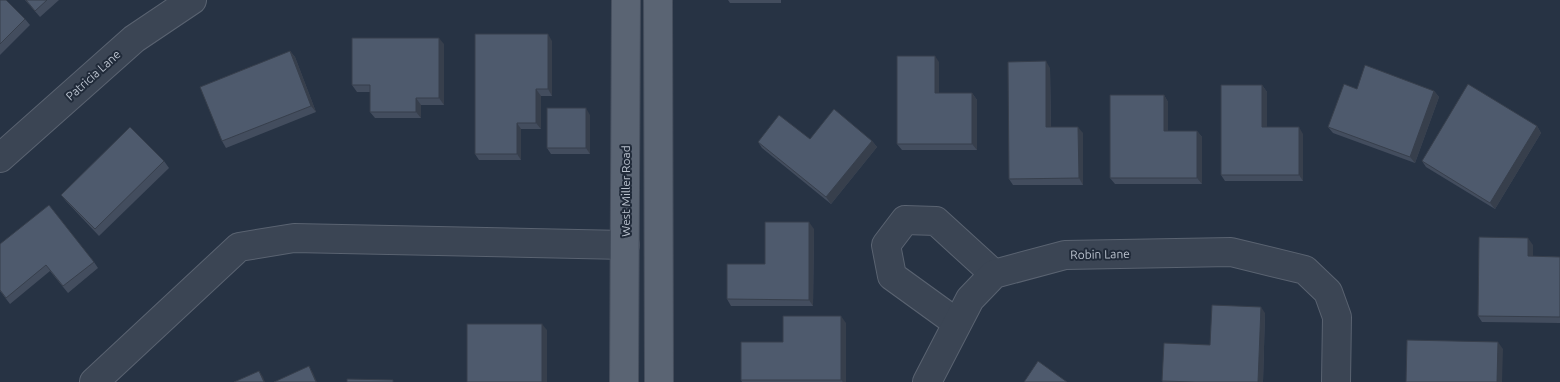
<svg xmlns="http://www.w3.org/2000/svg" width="1560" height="382" font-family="Ubuntu,sans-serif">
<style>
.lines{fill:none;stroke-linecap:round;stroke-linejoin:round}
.minor-casing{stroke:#5a6371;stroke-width:30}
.major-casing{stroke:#454e5d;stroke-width:30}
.minor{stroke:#3b4554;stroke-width:28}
.major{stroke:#5a6473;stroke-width:28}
.wall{fill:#434d5e}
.shaded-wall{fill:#373f4c}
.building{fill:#4e5a6d;stroke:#373f4c}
.labels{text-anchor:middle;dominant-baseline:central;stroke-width:4;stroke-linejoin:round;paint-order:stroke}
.street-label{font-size:12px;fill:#b9c1cd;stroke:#202a39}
</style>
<rect width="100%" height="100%" fill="#273344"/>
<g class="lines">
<defs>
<g id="minor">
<path d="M0 158 134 39 192 0"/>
<path d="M957 323 892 276 886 245 905 220 936 221 994 274"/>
<path d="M94 382 239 247 294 238 625 245"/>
<path d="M927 382 970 299 994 274 1065 255 1231 252 1305 270 1328 292 1337 317 1336 382"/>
</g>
<g id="major">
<path d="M658 0 659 382"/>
<path d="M624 382 626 0"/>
</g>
</defs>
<use href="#minor" class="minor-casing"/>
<use href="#major" class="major-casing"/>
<use href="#minor" class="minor"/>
<use href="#major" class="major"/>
</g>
<g class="wall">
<path d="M0 0 25 19 30 25 0 55Z"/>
<path d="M25 0H59L40 17Z"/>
<path d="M728 0H781V3H730Z"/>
<path d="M552 41V96H541V129H521V160H479L475 154Z"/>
<path d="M444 44V105H421V118H375L370 112V92H357L352 85Z"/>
<path d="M290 51 295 57 316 112 226 148 222 141Z"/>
<path d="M939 62V93H972L977 100V150H902L897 144Z"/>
<path d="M1050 68 1051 127 1083 133V185H1013L1009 179Z"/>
<path d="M1262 85 1267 92V127L1303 134V181H1225L1221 175Z"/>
<path d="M1357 89 1434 91 1439 97 1415 163 1333 133 1328 127Z"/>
<path d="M1164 95 1168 102V131H1197L1202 137V184H1115L1110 178Z"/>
<path d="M590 115V154H551L547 148Z"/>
<path d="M1537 126 1541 133 1495 209 1426 167 1422 161Z"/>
<path d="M810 139 872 141 877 147 831 204 762 148 758 142Z"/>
<path d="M164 161 169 168 99 236 66 201 61 195Z"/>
<path d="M814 229 813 306H731L727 299 765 264Z"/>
<path d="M0 244 94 262 98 268 68 293 50 271 10 304 0 291Z"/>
<path d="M1533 245V256L1560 257V323L1482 322 1478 316Z"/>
<path d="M1265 313 1263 382H1163L1162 381 1210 345Z"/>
<path d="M846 323V382H742L741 380 783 342Z"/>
</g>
<g class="shaded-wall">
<path d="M548 34 552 41V96L548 89Z"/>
<path d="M439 38 444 44V105L439 98Z"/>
<path d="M290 51 295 57 316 112 311 106Z"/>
<path d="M935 56 939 62V100L935 93Z"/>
<path d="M1046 61 1050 68 1051 134 1046 127Z"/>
<path d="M1262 85 1267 92V134L1262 127Z"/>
<path d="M536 89 541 96V129L536 123Z"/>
<path d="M1434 91 1439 97 1415 163 1410 157Z"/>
<path d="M972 93 977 100V150L972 144Z"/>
<path d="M1164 95 1168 102V137L1164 131Z"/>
<path d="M416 98 421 105V118L416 112Z"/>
<path d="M586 108 590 115V154L586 148Z"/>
<path d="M517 123 521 129V160L517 154Z"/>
<path d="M1537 126 1541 133 1495 209 1490 203Z"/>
<path d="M1078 127 1083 133V185L1079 178Z"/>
<path d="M1299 127 1303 134V181L1299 175Z"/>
<path d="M1197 131 1202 137V184L1197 178Z"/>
<path d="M872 141 877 147 831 204 826 197Z"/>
<path d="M809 222 814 229 813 306 809 300Z"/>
<path d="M1528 238 1533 245V263L1528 256Z"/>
<path d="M1261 307 1265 313 1263 382H1258Z"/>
<path d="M841 316 846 323V382H843L841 380Z"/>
<path d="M542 324 547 330V382H542Z"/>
<path d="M1498 342 1503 349 1502 382H1497Z"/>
<path d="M309 366 313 373 317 382H316Z"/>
<path d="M259 371 263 377 265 382H264Z"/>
</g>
<g class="building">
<path d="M0 0H6L25 19 0 44Z"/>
<path d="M26 0H47L35 11Z"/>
<path d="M475 34H548V89H536V123H517V154H475Z"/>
<path d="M352 38H439V98H416V112H370V85H352Z"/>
<path d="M290 51 311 106 222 141 200 87Z"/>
<path d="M897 56H935V93H972V144H897Z"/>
<path d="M1046 61V127H1078L1079 178 1009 179 1008 62Z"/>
<path d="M1365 65 1434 91 1410 157 1328 127 1344 84 1357 89Z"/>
<path d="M1468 84 1537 126 1490 203 1422 161Z"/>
<path d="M1221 85H1262V127H1299V175H1221Z"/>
<path d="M1110 95H1164V131H1197V178H1110Z"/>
<rect x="547" y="108" width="39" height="40"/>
<path d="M834 109 872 141 826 197 758 142 779 115 810 139Z"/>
<path d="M130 127 164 161 95 229 61 195Z"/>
<path d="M49 205 94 262 63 286 46 265 6 298 0 290V244Z"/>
<path d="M765 222H809V300L727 299V264H765Z"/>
<path d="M1479 237 1528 238V256L1560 257V317L1478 316Z"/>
<path d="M1212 305 1261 307 1258 382H1195L1162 381 1164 343 1210 345Z"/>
<path d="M783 316H841V380H741V342H783Z"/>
<rect x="467" y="324" width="75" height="58"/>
<path d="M1407 340 1498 342 1497 382H1406Z"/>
<path d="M1038 361 1067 382H1024Z"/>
<path d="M309 366 316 382H274Z"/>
<path d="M259 371 264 382H234Z"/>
<path d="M347 379 393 380V382H347Z"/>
</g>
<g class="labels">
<g class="street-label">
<text transform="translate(93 75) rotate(-42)">Patricia Lane</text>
<text transform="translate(625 191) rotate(-90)">West Miller Road</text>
<text transform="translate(1100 254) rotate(-1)">Robin Lane</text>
</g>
</g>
</svg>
